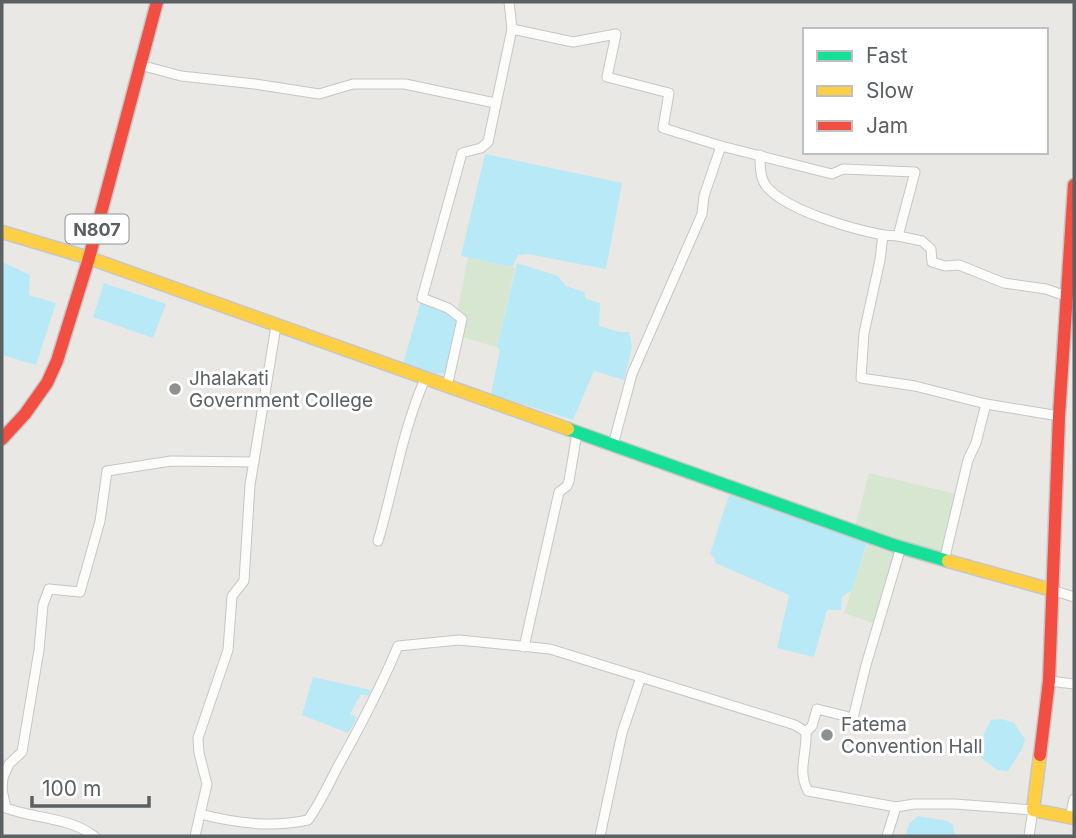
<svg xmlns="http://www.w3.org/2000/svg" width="1076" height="838" font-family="Inter,sans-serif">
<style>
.green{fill:#d7e6d0}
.water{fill:#b8e9f6}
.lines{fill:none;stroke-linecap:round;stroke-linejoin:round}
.street-casing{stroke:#c6c6c6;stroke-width:11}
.fast-casing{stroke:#c6c6c6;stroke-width:15}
.slow-casing{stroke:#c6c6c6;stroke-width:15}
.jam-casing{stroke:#c6c6c6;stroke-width:15}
.street{stroke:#fcfcfb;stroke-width:9}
.fast{stroke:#16e098;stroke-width:12}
.slow{stroke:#ffcf43;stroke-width:12}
.jam{stroke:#f24e42;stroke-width:12}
.poi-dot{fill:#8d9090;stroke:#fff;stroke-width:2.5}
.labels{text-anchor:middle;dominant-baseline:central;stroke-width:6;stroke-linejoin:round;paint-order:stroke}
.shield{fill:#fff;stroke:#8c9092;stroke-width:2}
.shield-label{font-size:18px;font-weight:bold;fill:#5b6063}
.poi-label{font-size:19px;fill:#5b6063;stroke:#fff;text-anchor:start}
</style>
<rect width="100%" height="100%" fill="#eae8e5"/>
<g class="green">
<path d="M468 257 515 268 497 347 459 336 457 313Z"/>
<path d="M869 473 960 495 944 561 902 547 878 625 844 613 870 537 854 531Z"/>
</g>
<g class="water">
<path d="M485 154 622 183 606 269 527 254 518 255 512 267 461 256Z"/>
<path d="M2 262 30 275 29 295 56 303 36 365 2 355Z"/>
<path d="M517 263 558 276 566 286 584 292 586 299 600 303 599 326 620 332H629L632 347 624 380 594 371 573 420 491 394 500 350 497 347Z"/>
<path d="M104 283 166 304 153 338 93 317Z"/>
<path d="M421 301 456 318 457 324 445 373 430 374 403 364Z"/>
<path d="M729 495 867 543 852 590 842 597 841 610H827L814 657 777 648 789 595 715 563V558L710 554Z"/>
<path d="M313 677 371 690 369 696 361 694 350 714 357 718 348 733 302 715Z"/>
<path d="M1002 719 1014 723 1025 739 1022 749 1008 771 997 770 979 756 983 736 991 720Z"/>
<path d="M918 816 948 821 953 825 955 836H905L909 824Z"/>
</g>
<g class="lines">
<defs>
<g id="street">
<path d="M512 29 573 42 616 34 607 77 669 93 663 128 721 146"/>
<path d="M140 65 181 76 255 84 319 94 353 84H405L495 103"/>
<path d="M760 155C760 166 760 179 767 187 788 211 852 229 883 235"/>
<path d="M898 236 883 235 880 260 864 333 861 378 915 386 986 404"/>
<path d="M447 387 462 319 448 308 422 298 462 153 481 148 488 142 512 29 509 2"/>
<path d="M613 445 632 374 702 214 704 196 721 146 832 174 843 169 915 172 898 236 922 241 931 249 932 262 945 266 959 265 1004 283 1046 289 1066 296"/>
<path d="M378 541C394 487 402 431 425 379"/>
<path d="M944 561 968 460 976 443 986 404 1059 416"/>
<path d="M1052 590 1074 597"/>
<path d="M524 647 559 492 567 486 569 481 577 433"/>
<path d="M1049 681 1074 684"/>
<path d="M806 732 812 726 817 709 853 718 866 665 901 547"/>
<path d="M2 789 3 778 9 764 22 752 39 650 43 605 49 589 80 592 100 521 107 471 171 461 254 462"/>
<path d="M2 790 6 808C35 819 69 817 94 836"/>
<path d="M200 814C236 823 271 828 308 820 320 803 328 786 337 768 360 727 380 689 398 646L459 640 550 649 795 725 806 732C807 755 797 771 808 791L896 807 914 804H955L1033 810 1029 836"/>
<path d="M1070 817 1074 799"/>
<path d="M195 836 207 784 199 753 198 738 228 650 232 596 244 581 250 485 276 326"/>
<path d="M600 836 622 733 641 677"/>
<path d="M887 836 896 807"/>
</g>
<path id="fast" d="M568 429 893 545 948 561"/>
<g id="slow">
<path d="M2 232 89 258 568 429"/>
<path d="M948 561 1052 590"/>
<path d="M1040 755 1033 810 1074 818"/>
</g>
<g id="jam">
<path d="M2 439 25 414 47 383 57 361 89 258 157 2"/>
<path d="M1040 755 1049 681 1059 416 1074 185"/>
</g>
</defs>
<use href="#street" class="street-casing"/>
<use href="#fast" class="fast-casing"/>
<use href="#slow" class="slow-casing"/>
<use href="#jam" class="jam-casing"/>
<use href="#street" class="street"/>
<use href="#fast" class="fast"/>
<use href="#slow" class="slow"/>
<use href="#jam" class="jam"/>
</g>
<g class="poi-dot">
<circle cx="175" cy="389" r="7"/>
<circle cx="827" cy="735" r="7"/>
</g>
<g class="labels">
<rect class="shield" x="65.5" y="214.5" width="63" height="29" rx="5"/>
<g class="shield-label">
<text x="97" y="229">N807</text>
</g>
<g class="poi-label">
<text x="189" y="378">Jhalakati<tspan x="189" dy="22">Government College</tspan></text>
<text x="841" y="724">Fatema<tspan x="841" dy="22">Convention Hall</tspan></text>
</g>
</g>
<rect width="1076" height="838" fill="none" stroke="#5b6063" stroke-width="7"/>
<rect x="803" y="28" width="245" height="126" fill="#ffffff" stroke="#bdbfc1" stroke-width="2"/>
<rect x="817" y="51" width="35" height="10" fill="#16e098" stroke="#bdbfc1" stroke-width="2"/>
<text x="866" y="63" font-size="21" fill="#5b6063">Fast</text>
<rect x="817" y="86" width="35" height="10" fill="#ffcf43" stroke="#bdbfc1" stroke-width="2"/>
<text x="866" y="98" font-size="21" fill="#5b6063">Slow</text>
<rect x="817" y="121" width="35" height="10" fill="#f24e42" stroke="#bdbfc1" stroke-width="2"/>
<text x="866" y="133" font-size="21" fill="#5b6063">Jam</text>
<path d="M32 796v10h117v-10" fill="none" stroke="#5b6063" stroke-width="3.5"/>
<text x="42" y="796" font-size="21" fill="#5b6063" stroke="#ffffff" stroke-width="5" paint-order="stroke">100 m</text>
</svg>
